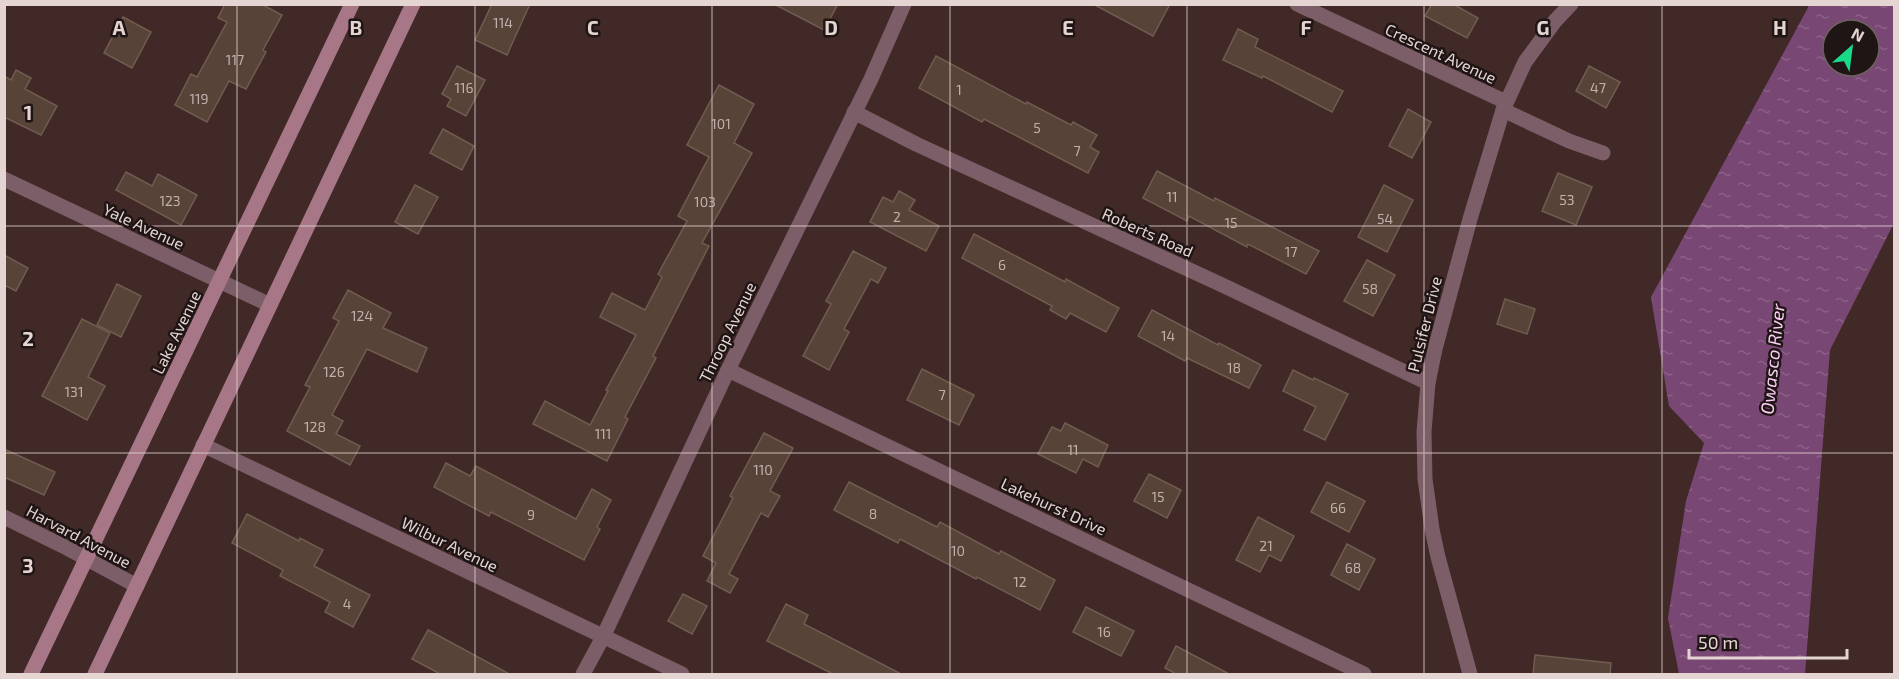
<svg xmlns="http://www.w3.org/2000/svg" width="1899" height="679" font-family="'Exo 2',sans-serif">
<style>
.water{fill:url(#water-ripples);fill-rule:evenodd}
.building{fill:#584338;stroke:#725c50;stroke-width:1.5}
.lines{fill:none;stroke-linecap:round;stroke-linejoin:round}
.street{stroke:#7c5e68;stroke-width:15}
.secondary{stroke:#a77787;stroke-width:15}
.grid{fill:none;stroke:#e4d5d3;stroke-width:1.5;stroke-opacity:0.55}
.labels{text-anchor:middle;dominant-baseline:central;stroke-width:5;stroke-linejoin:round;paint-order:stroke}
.number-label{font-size:14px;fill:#c1b0ac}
.street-label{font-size:16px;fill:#e4d5d3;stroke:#1f1514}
.water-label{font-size:18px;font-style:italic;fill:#fdcef6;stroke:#1f1514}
.grid-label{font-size:20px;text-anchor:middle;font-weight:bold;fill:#e4d5d3;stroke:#1f1514;stroke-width:5;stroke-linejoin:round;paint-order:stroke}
</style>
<defs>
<pattern id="water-ripples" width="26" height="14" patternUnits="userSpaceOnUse" patternTransform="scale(1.5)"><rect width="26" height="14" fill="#794774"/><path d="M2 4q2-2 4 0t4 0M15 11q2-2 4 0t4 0" fill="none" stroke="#8c6187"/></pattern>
</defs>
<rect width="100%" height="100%" fill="#402927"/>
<path class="water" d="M1810 4 1894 5V223L1830 350 1805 674H1679L1668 618 1686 501 1704 443 1669 406 1651 297ZM1833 30H1869V66H1833Z"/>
<g class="building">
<path d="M225 4H261L282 15 263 50 266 52 246 89 229 81 207 122 175 105 191 74 197 77 227 22 218 18Z"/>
<path d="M492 4H530L507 55 475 40Z"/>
<path d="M774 4H838L824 30Z"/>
<path d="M1093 4H1170L1153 36Z"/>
<path d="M1432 4H1453L1478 18 1467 38 1425 16Z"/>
<path d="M123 17 151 32 132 68 104 53Z"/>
<path d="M1238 29 1258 39 1255 47 1343 91 1332 112 1263 76 1262 78 1223 60Z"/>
<path d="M936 56 1026 104 1027 102 1071 125 1073 122 1097 135 1090 147 1099 152 1088 173 984 119 982 122 919 88Z"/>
<path d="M457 66 485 80 466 116 447 106 451 99 442 94Z"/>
<path d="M1589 66 1620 82 1606 108 1576 91Z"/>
<path d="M16 70 31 78 25 89 57 106 41 135 4 117V76L11 80Z"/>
<path d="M719 85 754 104 734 143 752 153 702 243 709 246 653 356 656 358 625 417 628 419 607 461 533 424 545 401 590 425 608 391 606 390 636 335 600 317 612 293 645 310 662 277 658 274 687 221 678 216 709 157 687 145Z"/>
<path d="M1408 109 1431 122 1412 158 1389 146Z"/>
<path d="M443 129 474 146 462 170 430 153Z"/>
<path d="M1157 171 1214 201 1215 198 1319 251 1306 274 1248 244 1247 247 1189 216 1187 221 1143 198Z"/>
<path d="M126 172 152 186 158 174 197 195 181 225 116 190Z"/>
<path d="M1558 173 1592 187 1576 225 1542 211Z"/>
<path d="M415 185 438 197 418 234 395 222Z"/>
<path d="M1384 185 1413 200 1387 252 1358 237Z"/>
<path d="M899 191 915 200 909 210 939 226 926 251 870 222 883 197 893 202Z"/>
<path d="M974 234 1065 282 1066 279 1119 308 1106 332 1070 313 1066 319 1050 310 1052 306 962 258Z"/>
<path d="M853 251 886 268 878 283 871 279 844 329 849 332 829 370 803 356 831 304 826 301Z"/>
<path d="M4 255 28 268 16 291 4 285Z"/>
<path d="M1367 260 1395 275 1373 316 1344 301Z"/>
<path d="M117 284 141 296 121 337 97 325Z"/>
<path d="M348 290 391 313 383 328 427 348 417 372 367 349 332 415 343 421 336 434 360 446 350 465 287 431 310 387 305 385 339 321 333 318Z"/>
<path d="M1505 299 1535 309 1527 334 1497 324Z"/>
<path d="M1152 310 1218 345 1219 343 1261 365 1249 388 1187 358 1185 361 1138 336Z"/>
<path d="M82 319 110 333 88 377 105 386 87 420 42 396Z"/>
<path d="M922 369 974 395 959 425 907 400Z"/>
<path d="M1293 370 1313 380 1314 378 1348 394 1325 440 1304 430 1316 407 1283 391Z"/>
<path d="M1065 423 1108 445 1098 467 1083 459 1076 473 1038 454 1052 427 1061 431Z"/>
<path d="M764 433 793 448 770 491 780 496 768 517 761 513 729 574 738 579 730 593 707 581 716 563 703 556 733 498 730 496Z"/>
<path d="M4 449 55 472 44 495 4 477Z"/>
<path d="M446 463 470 476 476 466 576 519 592 489 611 500 597 527 600 529 584 560 491 512 489 516 434 487Z"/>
<path d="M1149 474 1181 490 1167 518 1134 501Z"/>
<path d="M849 482 937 527 940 522 999 554 1001 551 1055 580 1040 610 977 577 976 579 900 539 898 543 834 510Z"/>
<path d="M1327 482 1365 501 1349 532 1311 512Z"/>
<path d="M247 514 299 541 300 538 323 550 314 566 370 595 353 627 325 612 330 602 280 576 283 570 232 543Z"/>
<path d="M1258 517 1294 536 1281 561 1269 555 1260 572 1236 560Z"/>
<path d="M1347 544 1375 559 1359 590 1331 575Z"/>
<path d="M683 594 707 606 692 634 668 621Z"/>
<path d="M786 604 808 615 804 624 903 675H835L767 641Z"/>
<path d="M1086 607 1134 631 1121 656 1073 632Z"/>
<path d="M428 630 511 675H442L412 659Z"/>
<path d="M1176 646 1231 675H1178L1165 668Z"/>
<path d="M1535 655 1611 663 1610 675H1533Z"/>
</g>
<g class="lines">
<g class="street">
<path d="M1297 4 1506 102"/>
<path d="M1503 110 1569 141 1603 153"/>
<path d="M854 112 916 144 1220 284 1428 383"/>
<path d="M4 179 270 305"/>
<path d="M728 370 1364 674"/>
<path d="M203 445 682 674"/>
<path d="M4 517 63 546 137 586"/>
<path d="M583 674 603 637 728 370 871 79 904 4"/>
<path d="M1470 674 1438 557 1432 529 1425 479 1424 432 1428 383 1435 349 1470 219 1503 110 1525 62 1555 21 1571 4"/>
</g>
<g class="secondary">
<path d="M31 674 352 4"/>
<path d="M95 674 413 4"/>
</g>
</g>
<path class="grid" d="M237 4V674M475 4V674M712 4V674M950 4V674M1187 4V674M1424 4V674M1662 4V674M4 226H1894M4 453H1894"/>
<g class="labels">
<g class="number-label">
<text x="503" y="22">114</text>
<text x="235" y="59">117</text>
<text x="464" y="87">116</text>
<text x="1598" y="87">47</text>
<text x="959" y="89">1</text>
<text x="199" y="98">119</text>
<text x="721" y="123">101</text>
<text x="1037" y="127">5</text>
<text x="1077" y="150">7</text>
<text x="1172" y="196">11</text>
<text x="1567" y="199">53</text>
<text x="170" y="200">123</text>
<text x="705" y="201">103</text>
<text x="897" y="216">2</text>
<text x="1385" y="218">54</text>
<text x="1231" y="222">15</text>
<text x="1291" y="251">17</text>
<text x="1002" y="264">6</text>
<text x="1370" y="288">58</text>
<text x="362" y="315">124</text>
<text x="1168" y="335">14</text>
<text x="1234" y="367">18</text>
<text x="334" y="371">126</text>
<text x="74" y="391">131</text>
<text x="942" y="394">7</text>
<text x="315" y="426">128</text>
<text x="603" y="433">111</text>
<text x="1073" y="449">11</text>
<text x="763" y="469">110</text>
<text x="1158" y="496">15</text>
<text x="1338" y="507">66</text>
<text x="873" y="513">8</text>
<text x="531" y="514">9</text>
<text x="1266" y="545">21</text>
<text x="958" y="550">10</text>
<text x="1353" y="567">68</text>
<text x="1020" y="581">12</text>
<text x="347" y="603">4</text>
<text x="1104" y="631">16</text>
</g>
<g class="street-label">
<text transform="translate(1441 53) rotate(25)">Crescent Avenue</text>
<text transform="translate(144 226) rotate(25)">Yale Avenue</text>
<text transform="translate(1148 232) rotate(24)">Roberts Road</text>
<text transform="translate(1424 324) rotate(-76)">Pulsifer Drive</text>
<text transform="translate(176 332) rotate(-64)">Lake Avenue</text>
<text transform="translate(727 332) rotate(-64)">Throop Avenue</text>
<text transform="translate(1054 506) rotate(25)">Lakehurst Drive</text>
<text transform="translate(79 536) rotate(28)">Harvard Avenue</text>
<text transform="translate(450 544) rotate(26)">Wilbur Avenue</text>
</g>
<g class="water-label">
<text transform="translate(1772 359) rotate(-84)">Owasco River</text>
</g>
</g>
<g class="grid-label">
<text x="119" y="35">A</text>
<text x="356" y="35">B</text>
<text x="593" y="35">C</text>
<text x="831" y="35">D</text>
<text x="1068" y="35">E</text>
<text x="1306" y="35">F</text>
<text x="1543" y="35">G</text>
<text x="1780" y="35">H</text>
<text x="28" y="120">1</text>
<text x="28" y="346">2</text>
<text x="28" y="573">3</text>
</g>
<rect width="1899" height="679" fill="none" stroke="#e4d5d3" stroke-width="12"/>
<g transform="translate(1851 48) rotate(28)"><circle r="28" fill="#1f1514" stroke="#6e6260" stroke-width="1.5"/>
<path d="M0-4.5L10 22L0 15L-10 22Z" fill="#1ad988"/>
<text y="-9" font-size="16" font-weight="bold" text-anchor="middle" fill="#e4d5d3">N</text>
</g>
<path d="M1689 649v9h158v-9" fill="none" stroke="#e4d5d3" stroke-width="3"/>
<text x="1698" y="649" font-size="18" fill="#e4d5d3" stroke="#1f1514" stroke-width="4.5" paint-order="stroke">50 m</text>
</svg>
